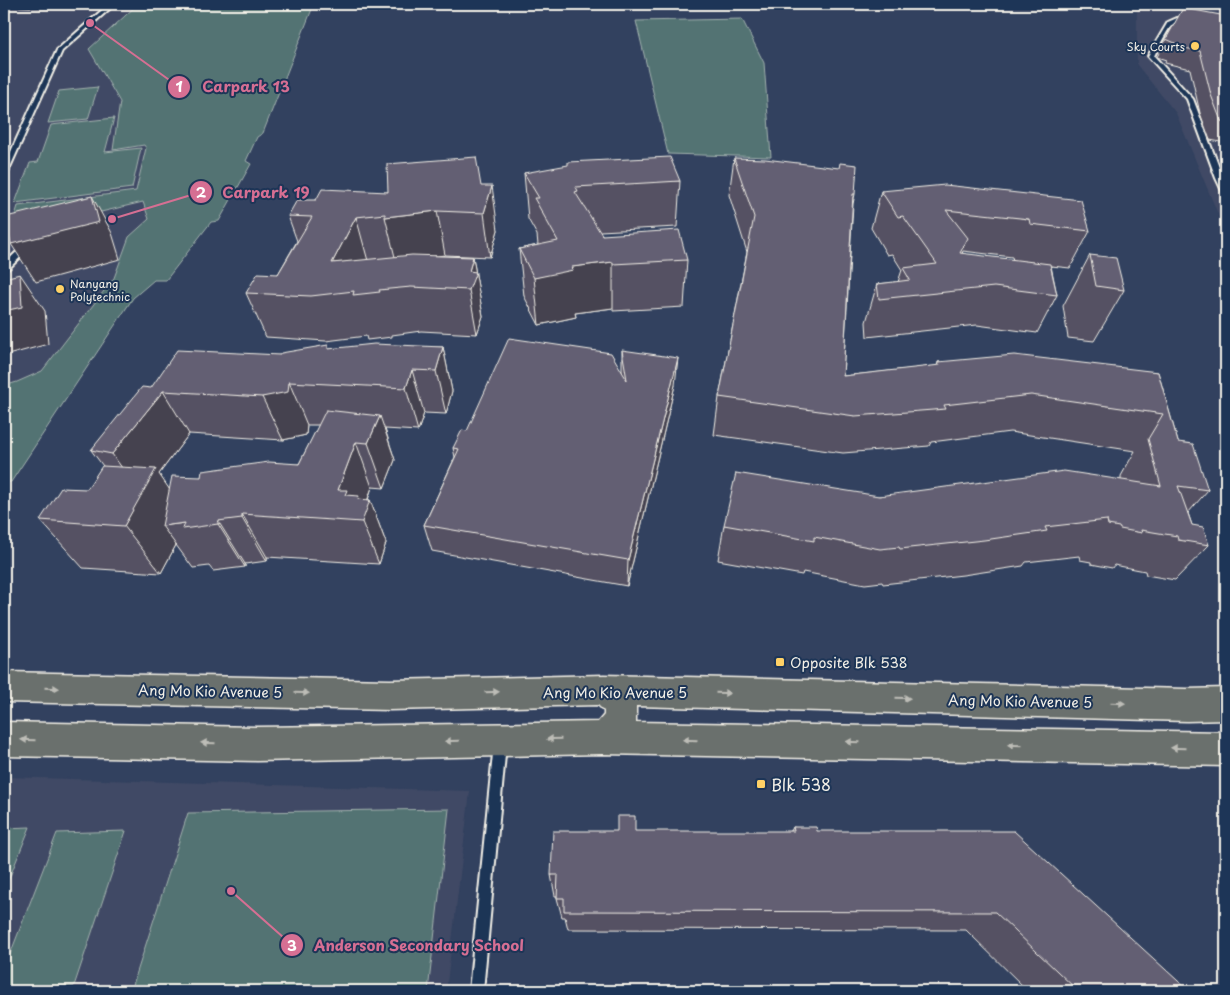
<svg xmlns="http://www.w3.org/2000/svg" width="1230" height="995" font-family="'Playpen Sans',sans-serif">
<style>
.built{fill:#414a65}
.green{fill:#527373;stroke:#a3b2ae}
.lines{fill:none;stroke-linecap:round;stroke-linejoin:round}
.service-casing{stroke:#f4f1e8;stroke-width:4}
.primary-casing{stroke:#f4f1e8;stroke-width:3}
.service{fill:#1d3557;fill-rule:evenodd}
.primary{fill:#6b706d;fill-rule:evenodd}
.wall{fill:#555163;stroke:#f4f1e8;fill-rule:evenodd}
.shaded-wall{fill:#454250;stroke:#f4f1e8}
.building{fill:#635e73;stroke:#f4f1e8}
.oneway{fill:#bdbdb7}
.poi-dot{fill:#ffd166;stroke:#1d3557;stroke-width:2}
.labels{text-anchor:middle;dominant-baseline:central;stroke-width:4;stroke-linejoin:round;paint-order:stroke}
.far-poi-label{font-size:11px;fill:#f4f1e8;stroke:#1d3557;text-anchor:end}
.poi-label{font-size:14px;fill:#f4f1e8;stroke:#1d3557;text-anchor:start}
.street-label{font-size:14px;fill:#f4f1e8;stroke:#1d3557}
.near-poi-label{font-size:16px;fill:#f4f1e8;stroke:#1d3557;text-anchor:start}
.leader{fill:none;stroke:#d66f93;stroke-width:2}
.callout-dot{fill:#d66f93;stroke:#1d3557;stroke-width:2}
.mark-label{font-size:15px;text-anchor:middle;font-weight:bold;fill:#fff}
.callout-label{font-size:15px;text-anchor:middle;font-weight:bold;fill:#d66f93;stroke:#1d3557;stroke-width:4;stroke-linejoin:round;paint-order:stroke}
</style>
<rect width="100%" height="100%" fill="#32415f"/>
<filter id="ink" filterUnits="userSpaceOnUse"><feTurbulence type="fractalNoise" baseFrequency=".02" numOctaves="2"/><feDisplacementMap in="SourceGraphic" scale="10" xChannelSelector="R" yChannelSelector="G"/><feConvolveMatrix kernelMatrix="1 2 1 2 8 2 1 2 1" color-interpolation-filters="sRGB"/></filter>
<g filter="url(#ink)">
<g class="built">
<path d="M4 4H138L89 49 175 199 4 429Z"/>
<path d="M1226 5V233L1176 113 1137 65V9Z"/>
<path d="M4 777 470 791 446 991H4Z"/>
</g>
<g class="green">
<path d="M138 4H314L263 133 257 137 246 161 251 164 219 221 211 222 166 280H154L133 298 11 482H4V386L17 382 42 371 114 278 129 237 149 219 143 202 80 217 14 219 18 206 136 191 146 148 144 145 113 150 120 102 89 49Z"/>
<path d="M742 19 764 63 771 157 668 154 636 21Z"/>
<path d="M98 87 88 119 48 123 59 91Z"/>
<path d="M114 118 105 152 141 148 132 188 15 203 30 163 38 162 51 125Z"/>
<path d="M449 809 428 991H131L188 813Z"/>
<path d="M30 827 4 891V828Z"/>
<path d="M126 831 74 986 4 989V970L57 833Z"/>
</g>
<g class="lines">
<defs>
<g id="service">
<path d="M109 4H115L62 51 7 174 4 176V167L57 50Z"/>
<path d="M1177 18 1192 21C1187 23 1181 21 1176 22 1169 24 1158 49 1154 56L1193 99 1226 186V195L1223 193 1216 178 1187 99 1148 56 1168 22Z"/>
<path d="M24 245H27L31 247 7 270H4V264Z"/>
<path d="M500 738 504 740 506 744 483 991H469L494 744 496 740Z"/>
</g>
<path id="primary" d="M4 672 390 680 604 675 1187 689 1226 688V720L1187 721 636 706V722L1226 732V766L603 754 257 761 4 756V722L257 727 598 722 604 715V711L598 705 390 710 4 702Z"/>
</defs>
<use href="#service" class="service-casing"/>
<use href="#primary" class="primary-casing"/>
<use href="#service" class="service"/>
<use href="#primary" class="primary"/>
</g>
<g class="wall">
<path d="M4 4H60L55 8 4 6Z"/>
<path d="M1226 16V143L1210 140 1200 113 1190 69 1165 63 1166 60 1157 57 1166 39Z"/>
<path d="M734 158 855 194 853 204 843 376 937 366 938 362 1158 372 1178 442 1208 490 1188 513 1192 525 1209 545 1175 580 1146 575 1145 571 1114 565 1112 568 1091 564V562L1080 560 1079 556 1026 562 1023 566 963 575 883 584 882 582 865 584 803 572 802 575 718 560 724 525 879 496 1121 480V476L1135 451 1010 432 931 442 929 446 843 453 714 435 719 397 747 252 729 195Z"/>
<path d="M524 173 680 181 677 227 600 231 602 235 687 260 684 307 613 311V308L575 313 576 317 539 325 524 296 519 249 538 245 537 235 528 219Z"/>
<path d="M481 186 498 230 490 257 445 255 438 256 473 257 483 316 477 334 421 331 392 335V337L367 340 366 336 326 341 266 337 246 293 278 274 297 241 288 216 316 200 388 192Z"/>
<path d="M881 191 1090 231 1070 268 1051 266 1057 295 1037 333 977 325 867 337 866 322 877 284 898 282 902 270 892 254 887 255 871 228ZM963 251 1012 257 1013 260 962 254Z"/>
<path d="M1090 255 1124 290 1094 341 1068 338 1063 306Z"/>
<path d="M443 347 452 391 446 414 424 413 418 431 385 429 395 460 384 488 372 487 368 500H370L386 543 379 564 267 557V561L245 564V567L213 571 209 566 193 568 176 545 161 573 83 568 40 520 87 489 103 466 91 450 151 388 280 355 330 349ZM307 425H319L299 464 201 477 169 490 159 474 189 434 283 440 306 435Z"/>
<path d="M622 350 675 385 627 586 432 551 424 525 455 457 453 448 467 431 622 372Z"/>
<path d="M793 827 817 831 1189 991H1028L966 930 568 929 565 917H562L557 898V896H555L551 875 791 831Z"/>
</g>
<g class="shaded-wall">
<path d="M53 4H60L55 8Z"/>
<path d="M492 186 498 230 490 257 484 213Z"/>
<path d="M92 196 112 233 120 259 36 282 11 244Z"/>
<path d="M437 211 445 255 396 261 385 217Z"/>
<path d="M356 217 368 261 332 263Z"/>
<path d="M473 257 483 316 477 334 469 290V271Z"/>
<path d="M613 262V308L575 313 576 317 539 325 534 278 572 267Z"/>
<path d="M20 274 45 311 48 344 4 356V311Z"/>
<path d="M443 347 452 391 446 414 436 371Z"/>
<path d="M678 358 675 385 627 586 628 560Z"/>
<path d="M412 370 424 413 418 431 406 388Z"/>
<path d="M289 382 307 425 306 435 283 440 262 397Z"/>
<path d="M163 391 189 434 159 474 189 518 185 523 162 526 176 545 161 573 124 526 141 494 112 454Z"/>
<path d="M380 416 395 460 384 488 368 443Z"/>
<path d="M356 442 372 487 364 510 370 500 386 543 379 564 362 522 338 490Z"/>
<path d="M242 514 267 557V561L242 518Z"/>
<path d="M218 521 245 564V567L218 524Z"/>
</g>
<g class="building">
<path d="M1183 8 1226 16V122L1221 121 1211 95 1200 51 1173 46 1175 43 1166 39Z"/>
<path d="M476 157 481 186H492L484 213 437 211 385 217V214L356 217 332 263 412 255 473 257 469 271 476 272 469 290 411 287 379 290 380 292 353 295 354 291 311 296 246 293 258 273 278 274 312 217 288 216 297 200H316L322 189 388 192 387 164Z"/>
<path d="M670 157 680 181 576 187 578 191 575 192 602 235 679 230 687 260 613 264V262L572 267 573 270 534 278 519 249 558 241 534 198H539L524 173 568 165V162Z"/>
<path d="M734 158 765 159 839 168 840 163 857 165 855 194H853L843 376 940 365 938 362 1014 355 1158 372 1178 442 1193 444 1208 490 1178 486 1192 525 1203 527 1209 545 1178 540 1177 536 1141 530 1142 533 1120 529 1119 527 1108 525 1107 520 1045 527 1047 531 984 540 900 549 899 547 880 549 814 537V541L724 525 736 473 879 496 1064 471 1161 486 1148 439 1163 414 1031 395 944 405 946 409 855 416 719 397 754 217Z"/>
<path d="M945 185 1081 200 1090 231 1030 224 1029 219 946 210 968 238 960 253 1050 264 1057 295 994 287 879 299 877 284 910 280 903 268 937 264 903 216 898 217 881 191Z"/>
<path d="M92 196 99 222 11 244 6 217Z"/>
<path d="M1090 255 1116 258 1124 290 1096 286Z"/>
<path d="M20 274 22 307 4 311V278Z"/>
<path d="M509 338 611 353 627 380 622 350 678 358 628 560 424 525 459 449 453 448 462 430 467 431Z"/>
<path d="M374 344 443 347 436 371 412 370 406 388 289 382 288 392 262 397 163 391 112 454 91 450 142 387 151 388 177 350 280 355 281 353 328 345V349Z"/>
<path d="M326 410 380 416 368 443 356 442 338 490H347L345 495 359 496 358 499 370 500 362 522 242 514V518L218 521V524L183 529 185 523 162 526 172 476 201 477 202 471 269 462 299 464Z"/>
<path d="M102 466 156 469 124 526 40 520 61 488 87 489Z"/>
<path d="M617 816H635V831H794L793 827H816L817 831H1014L1189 991H1078L995 912 564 911V898H557L558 875H551L553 831H617Z"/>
</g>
<defs><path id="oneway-solid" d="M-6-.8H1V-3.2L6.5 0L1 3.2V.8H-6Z" transform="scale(1.25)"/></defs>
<g class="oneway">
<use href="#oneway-solid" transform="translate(52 688) rotate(1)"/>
<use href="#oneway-solid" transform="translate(492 692) rotate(-1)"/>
<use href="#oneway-solid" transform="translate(302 693) rotate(1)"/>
<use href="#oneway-solid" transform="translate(723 693) rotate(1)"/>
<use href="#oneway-solid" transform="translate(903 698) rotate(1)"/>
<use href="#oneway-solid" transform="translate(1118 703) rotate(1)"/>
<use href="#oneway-solid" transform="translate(554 739) rotate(179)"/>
<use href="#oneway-solid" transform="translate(28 740) rotate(-179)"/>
<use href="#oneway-solid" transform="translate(690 740) rotate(-179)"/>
<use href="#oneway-solid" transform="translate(452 741) rotate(179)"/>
<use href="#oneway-solid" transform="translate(853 742) rotate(-179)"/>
<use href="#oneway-solid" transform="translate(208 743) rotate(-179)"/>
<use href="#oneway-solid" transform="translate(1015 745) rotate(-179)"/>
<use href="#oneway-solid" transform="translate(1178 748) rotate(-179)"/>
</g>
</g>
<g class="poi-dot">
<circle cx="1195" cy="46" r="5"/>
<circle cx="60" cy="289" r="5"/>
<rect x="775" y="657" width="10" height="10" rx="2.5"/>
<rect x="756" y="779" width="10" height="10" rx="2.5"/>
</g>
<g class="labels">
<g class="far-poi-label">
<text x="1185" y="46">Sky Courts</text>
<text x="70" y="283" text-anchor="start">Nanyang<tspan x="70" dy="13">Polytechnic</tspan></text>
</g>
<g class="poi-label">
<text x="790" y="662">Opposite Blk 538</text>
</g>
<g class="street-label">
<text transform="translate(210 691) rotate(1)">Ang Mo Kio Avenue 5</text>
<text x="615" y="692">Ang Mo Kio Avenue 5</text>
<text transform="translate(1020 701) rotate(1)">Ang Mo Kio Avenue 5</text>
</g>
<g class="near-poi-label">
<text x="771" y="784">Blk 538</text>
</g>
</g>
<path class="leader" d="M90 23L179 87M112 219L201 192M231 891L292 945"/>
<g class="callout-dot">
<circle cx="90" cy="23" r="5"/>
<circle cx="112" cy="219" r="5"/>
<circle cx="231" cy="891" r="5"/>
<circle cx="179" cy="87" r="12"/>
<circle cx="201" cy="192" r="12"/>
<circle cx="292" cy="945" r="12"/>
</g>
<g class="mark-label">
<text x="179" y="92">1</text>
<text x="201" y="198">2</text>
<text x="292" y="951">3</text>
</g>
<g class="callout-label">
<text x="246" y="92">Carpark 13</text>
<text x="266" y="198">Carpark 19</text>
<text x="419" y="951">Anderson Secondary School</text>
</g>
<rect width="1230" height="995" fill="none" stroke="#1d3557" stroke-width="20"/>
<rect x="10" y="10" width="1210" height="975" fill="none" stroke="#f4f1e8" stroke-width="2" filter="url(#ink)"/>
</svg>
